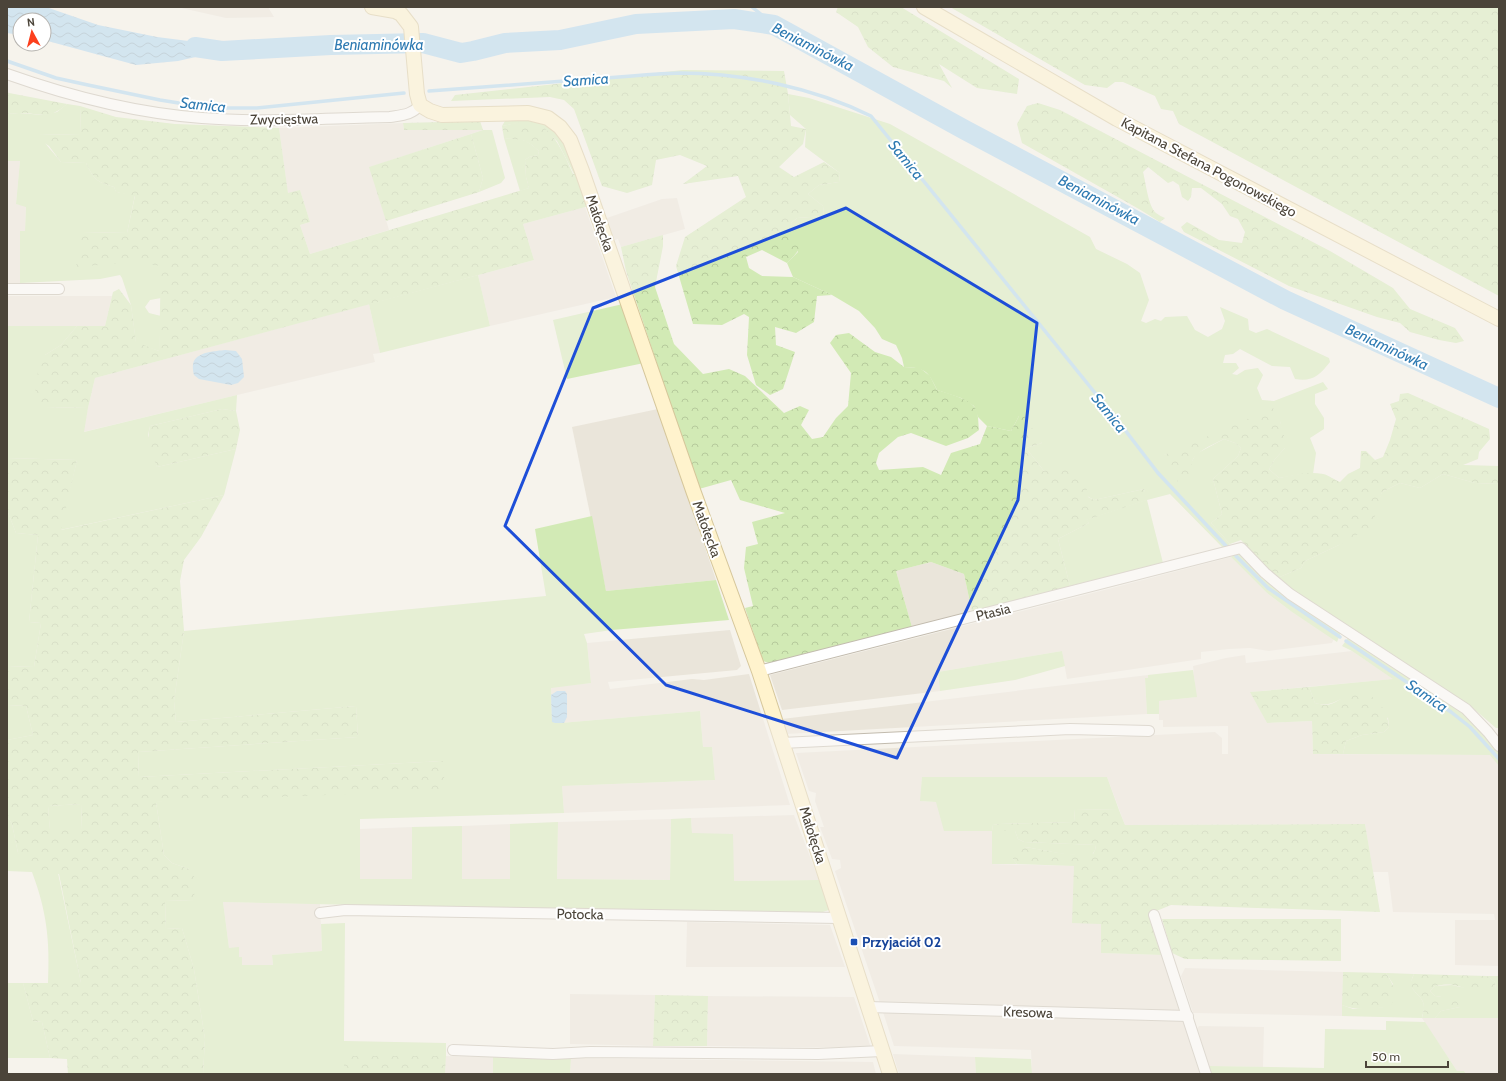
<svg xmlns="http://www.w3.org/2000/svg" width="1506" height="1081" font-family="Cabin,sans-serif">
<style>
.residential{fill:#eae5da}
.grass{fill:#d2eab5}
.forest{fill:url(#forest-crowns);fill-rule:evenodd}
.water{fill:url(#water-waves)}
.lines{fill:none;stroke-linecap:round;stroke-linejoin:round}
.stream{stroke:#a9d4f2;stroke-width:3.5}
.river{stroke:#a9d4f2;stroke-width:20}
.street-casing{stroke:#c2bbae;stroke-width:12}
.secondary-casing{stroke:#d6c79b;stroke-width:16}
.street{stroke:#fff;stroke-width:10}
.secondary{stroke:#fff3cd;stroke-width:14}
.marked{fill:none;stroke:#1d4ed8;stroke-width:3;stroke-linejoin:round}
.transit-dot{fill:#1a4fb4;stroke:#fff;stroke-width:1.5}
.labels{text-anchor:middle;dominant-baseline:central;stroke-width:4;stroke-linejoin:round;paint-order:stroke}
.street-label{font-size:14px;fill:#4b4439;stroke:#fff}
.transit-label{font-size:14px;font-weight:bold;fill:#164399;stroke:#fff;text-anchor:start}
.water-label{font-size:15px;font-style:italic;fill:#2e7ab2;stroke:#fff}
</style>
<defs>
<pattern id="forest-crowns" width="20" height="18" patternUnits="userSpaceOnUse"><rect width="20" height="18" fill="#d2eab5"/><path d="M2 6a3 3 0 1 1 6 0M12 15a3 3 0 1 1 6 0" fill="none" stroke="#b6ca9c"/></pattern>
<pattern id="water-waves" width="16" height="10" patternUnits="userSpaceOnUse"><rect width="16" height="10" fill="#a9d4f2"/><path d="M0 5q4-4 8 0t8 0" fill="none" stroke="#8caec5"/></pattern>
</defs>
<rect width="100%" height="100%" fill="#f6f3ec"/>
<g class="residential">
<path d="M177 7H268L274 17 226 18Z"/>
<path d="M403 123 404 130H483L370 167 389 230 310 254 300 225 310 222 300 190 288 194 279 128Z"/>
<path d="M7 161H20L16 204 26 206 25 231H20V283H7Z"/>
<path d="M677 198 685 229 621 247 618 239 612 241 604 219 662 199Z"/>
<path d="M585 207 616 297 490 326 478 275 534 260 523 224Z"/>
<path d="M7 296H112L105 326H7Z"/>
<path d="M369 304 380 353 373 354 375 362 83 432 88 408 95 378Z"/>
<path d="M658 409 716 580 606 591 572 427Z"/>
<path d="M1231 557 1267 593 1292 612 1334 639 1332 643 1269 651 1250 648 1229 649 1201 652V659L1067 679 1062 651 938 672 940 691 782 710 770 675 1112 588Z"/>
<path d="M931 562 964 574 972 612 912 627 896 571Z"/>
<path d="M730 630 741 666 737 670 608 682 610 689 692 679 704 680 749 674 790 805 564 813 562 786 715 780 712 747H703L700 711 561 723 552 722 551 687 591 683 587 643Z"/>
<path d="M1352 651 1394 679 1251 692 1267 723 1312 721 1313 754 1491 755 1499 766V966L1455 965V920H1495L1494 914 1393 912 1388 872H1373L1365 824 1125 825 1107 777H922L921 801 936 802 992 831V864L1074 866 1101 924V953L1163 955 1180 1007 1178 1011 880 1003 835 871 841 868 840 860 832 859 820 827H824L815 801 816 793 809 791 796 753 1215 732 1222 738V754H1228V726L1163 727V720H1159V701L1196 697 1193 666 1226 658 1245 655 1246 663Z"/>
<path d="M1148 675V678L1145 679 1147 714 786 734 782 719Z"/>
<path d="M794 815 819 880 734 881 692 833 691 818Z"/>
<path d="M671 819 670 880 557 879 558 822Z"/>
<path d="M510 824V879H462V826Z"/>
<path d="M412 827V879H360V829Z"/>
<path d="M223 902 320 904 322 951 272 955 273 966 242 965 239 957 229 948Z"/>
<path d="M687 922 830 925 845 967H686Z"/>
<path d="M1185 968 1343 972 1342 1016 1193 1013 1181 976Z"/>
<path d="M570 994 655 995 653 1046 570 1044Z"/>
<path d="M708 996 854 997 871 1048 707 1046Z"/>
<path d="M883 1012 1180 1018 1186 1023 1203 1074H1032L1031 1050 894 1046Z"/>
<path d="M1422 1018H1499V1074H1466L1464 1071H1457Z"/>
<path d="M1199 1026 1264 1027 1263 1067 1209 1066 1196 1030Z"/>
<path d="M893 1054 975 1057 976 1074H899Z"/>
<path d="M446 1056 493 1057V1074H445Z"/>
<path d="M571 1058 873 1062 876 1074H570Z"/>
</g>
<g class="grass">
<path d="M788 94 809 98 890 124 1090 237 1096 249 1127 264 1140 273 1149 300 1141 321 1146 323 1155 319 1161 321 1165 317 1187 316 1195 330 1208 337 1222 329 1225 321 1220 307 1248 319 1249 330 1256 333 1267 329 1329 358 1330 362C1319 376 1312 382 1295 379L1290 367 1272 366 1240 349 1233 354 1225 355 1223 363H1236L1239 368 1232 374 1237 375 1245 370 1258 368 1263 375 1257 388 1262 400 1274 401 1323 382 1328 389 1315 394V404L1324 418V429L1310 438 1316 453 1313 474H1302L1279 478 1269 469 1275 459 1285 448 1280 421 1164 455 1192 461 1196 454 1224 439 1235 443 1241 448 1238 456 1213 479 1222 514 1211 523 1230 544 1224 549 1170 494 1147 500 1163 563 1070 586 1058 539 1089 523 1085 520 1146 500 1144 489 1094 500 1044 471 1026 448 1042 443 1019 416 1011 431 987 426 978 417 974 406 961 398 937 390C928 371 926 368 904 367L902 358 896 345 882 339 875 328 859 311 832 295 793 277 787 263 798 252 791 223 797 218 824 216 823 206 808 194 819 185 839 182 840 173 805 147 806 129 790 115Z"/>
<path d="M67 104 80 106 81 134 38 135 61 162 86 163C95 181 96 181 114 187L116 192 135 195 127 233 82 232 139 251 161 265V298L150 300 145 307 149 313 161 316 159 351 136 343 131 305 122 278 120 275 100 279 20 283V231H25L26 207 16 204 20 161H7V114L19 113 43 115 57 112Z"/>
<path d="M509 119 538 120 559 135 567 147 578 173 574 174 557 141 542 127 532 123 512 124 502 126 505 121Z"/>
<path d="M483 130H492L505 178 501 183 479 192 483 178 471 134Z"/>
<path d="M504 138C522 139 525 138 539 151L538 155 529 157 525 160 526 177 529 188 520 191Z"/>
<path d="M478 275 490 326 380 353 369 304Z"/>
<path d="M623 304 644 363 567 379 553 320Z"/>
<path d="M7 326H77L61 345 45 355V407L88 408 84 432 237 395 236 411 222 409 150 426 148 435 157 467 236 449 224 495 60 530 77 460 7 458Z"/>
<path d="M1443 474 1475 483 1499 484V728H1496L1474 709 1390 654 1375 643 1275 579 1301 568 1305 561 1339 545 1377 505 1382 492 1400 483 1420 488Z"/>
<path d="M7 510 16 533 38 535 29 622 41 623 34 667 7 666Z"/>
<path d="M592 516 606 591 716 580 729 620 612 630 584 634 587 643 591 683 551 688 552 721 555 723H561L700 711 703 747H712L715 780 562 786 564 813 360 819V879H412V827L462 826V879H510V824L558 822 557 879 670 880 671 819 691 818 692 833 733 834 734 881 819 880 827 897 829 910 813 915 223 902 229 948 239 947V957H242V965H273L272 955 322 951 321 924 345 923 344 1041 446 1043V1056H344V1074H203L205 1039 194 969 182 928 166 929 165 900 194 901 189 869 172 863 164 855 156 802 443 761 139 777 138 752 358 737 356 706 176 722 174 701 184 631 546 596 535 529Z"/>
<path d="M1238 553 1279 591 1301 607 1341 632 1337 642 1292 612 1267 593 1231 557Z"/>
<path d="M1348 638 1471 717 1499 752V766L1490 755 1343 754 1346 741 1362 735 1384 732 1389 727 1388 718 1341 699C1331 704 1326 706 1315 703L1309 687 1393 679 1352 651 1342 646Z"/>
<path d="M1062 651 1065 666 1015 680 940 691 938 672Z"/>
<path d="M1193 670 1197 697 1159 701V714H1147L1145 678H1148V675Z"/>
<path d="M7 705 26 706 33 735 7 740Z"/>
<path d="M922 777H1107L1119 810 1075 809 1074 822 999 824 993 825 992 831H1015L1018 839 1024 842 1096 845 1095 850 1092 855C1069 857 1047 850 1024 847L1013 859 1017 864H992V831H944L936 802 920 801Z"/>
<path d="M81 804 82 830 50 831 48 806Z"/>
<path d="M7 816 12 824 18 853 58 873 81 983H48C50 941 47 912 32 872L7 871Z"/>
<path d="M1386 973 1414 974C1404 993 1425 993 1424 1008 1424 1011 1422 1015 1422 1018L1342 1016V1005L1353 1009 1384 1007 1393 984Z"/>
<path d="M1487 976H1499V1018H1435L1441 1011 1460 1007 1440 996H1435L1430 991 1435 986 1452 985 1460 987 1496 989 1495 982Z"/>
<path d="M7 983H23L33 1021 42 1022 50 1058H7Z"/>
<path d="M1386 1021 1425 1022 1457 1071H1464L1466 1074H1212L1209 1066 1324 1068 1325 1029 1386 1030Z"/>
<path d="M493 1057 571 1058 570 1074H493Z"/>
<path d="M975 1057 1031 1059 1032 1074H976Z"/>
</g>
<g class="forest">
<path d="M838 7H901L1019 79 1017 94 977 88 939 64 952 88 944 81 893 67 868 47 858 27 836 12Z"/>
<path d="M950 7H1499V296L1179 124 1173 111 1161 109 1155 96 1123 82H1115L1107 88 1085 85Z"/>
<path d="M683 70 784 71 788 94 791 126 806 129 803 144 779 167 794 177 824 162 840 173 839 182 819 185 808 194 823 206 824 216 797 218 791 223C800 245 806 245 787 263L762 250 746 257 749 268 762 276 793 277 832 295 817 296 814 322 796 333 775 327 776 345 795 352 783 389 770 395 756 385 747 355 749 317 744 314 722 325 693 324 676 266 685 237 746 197 738 176 683 184 707 166 680 155 656 160 652 185 627 193 602 186 574 109 564 100 550 97 451 101 455 95Z"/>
<path d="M7 92 9 93 67 104C47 121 42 113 20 113 15 113 11 114 7 114Z"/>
<path d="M1038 103 1060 110 1330 251 1393 288 1410 309 1455 328 1464 341 1456 343 1439 340 1410 332 1400 323 1377 317 1289 286 1184 232 1181 227 1187 222 1219 240 1242 243 1245 232 1238 219 1230 216 1222 204 1201 188H1192L1191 197 1188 201 1182 197 1179 185 1173 181 1168 183 1148 167 1143 172C1146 183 1148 206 1156 213 1159 215 1162 217 1165 218L1160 222 1139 209 1022 143 1017 124 1027 106Z"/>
<path d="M80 106 116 117 175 124 279 128 288 193 300 190 310 222 300 225 310 254 529 188 526 177 525 160 529 157 538 155 539 151C525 138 522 140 504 138L502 126C513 124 523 121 534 123 553 127 566 158 573 174L578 173 589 206 523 224 534 260 95 378 88 408 45 407 35 394 38 371 45 355 61 345 77 326H105L113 292 119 289 131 305 136 342 159 351 161 266 134 262 76 267 82 232 127 233 135 196 116 192 114 187C96 181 95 181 86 163L61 162 49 146 41 141 37 135 81 134Z"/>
<path d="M480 121 483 130H404L403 123Z"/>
<path d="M471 134 483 178 479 192 386 221 369 167Z"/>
<path d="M663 235V246L655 287 674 344 703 374 729 369 745 376 784 413 800 406 809 410 801 425 812 439 823 437 836 418 848 406 851 373 830 343 836 335 849 333 875 352 891 357 904 367 920 368 930 376 937 390C947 393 970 399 975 408 979 414 978 423 979 430L968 438 946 446 911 433 898 437 879 453 876 463 879 470 923 467 941 475 951 453 980 444 987 426 1011 431 1019 416 1023 414 1042 443 1026 448 1044 471 1065 464 1086 485 1088 497 1094 500 1144 489 1147 500 1086 520 1089 523 1058 539 1070 586 972 612 964 574 931 562 896 571 912 627 769 663 763 661 745 608 753 606 744 568 746 547 758 544 752 522 785 513 740 500 731 480 699 489 626 271 621 247Z"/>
<path d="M1408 393 1489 429 1490 439 1479 452 1478 459 1463 465 1499 466V484L1475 483 1443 474 1420 488 1400 483 1382 492 1372 526 1339 545 1305 561 1301 568 1275 579 1241 540 1230 544 1211 523 1222 514 1213 479 1238 456 1241 448 1235 443 1224 439C1216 443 1194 452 1192 462 1191 464 1193 469 1193 472L1187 479 1178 482 1164 455 1273 408 1280 421 1286 443 1285 448 1275 459 1269 469 1279 478C1293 475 1309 471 1323 474 1329 475 1334 480 1340 482L1348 474 1360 468 1361 451H1366L1375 460 1383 457 1390 440 1396 419 1390 404 1399 401 1400 394Z"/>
<path d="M222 409 236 411 240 430 236 449 157 467C151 452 146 442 150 426Z"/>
<path d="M7 458 77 460 61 530 224 495 201 537 184 560 180 581 184 631 174 701 176 722 356 706 358 737 138 752 139 777 443 761 445 790 156 802 164 855 172 863 189 869 195 878 194 901 165 900 166 929 182 928 194 969 205 1039 203 1074H68L67 1059 50 1058 42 1022 33 1021 23 983H81L59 874 32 872 18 853 12 824 7 816V740L33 735 26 706 7 705V666L34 667 41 623 29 622 38 535 16 533 7 510ZM81 804 82 830H50L48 806Z"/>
<path d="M1309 687 1315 703C1335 709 1336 698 1353 694 1373 689 1388 709 1389 727L1384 732 1362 735 1346 741 1343 754H1313L1312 721 1267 723 1250 692Z"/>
<path d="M1075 809 1119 810 1125 825 1365 824 1380 912 1171 905 1149 914 1163 955 1101 953V924L1072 923 1074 866 1017 864 1013 859V855L1018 849 1024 847C1047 850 1069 857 1093 854L1095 850 1096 845 1024 842 1018 839 1015 831H992L993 825 999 824 1074 822Z"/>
<path d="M1162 919H1341V961L1185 959 1172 953Z"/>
<path d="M1343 972 1386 973C1393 984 1399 995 1390 1006 1374 1009 1356 1011 1342 1005Z"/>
<path d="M1414 974 1487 976 1495 982 1496 989C1478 996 1470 988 1453 985 1447 984 1441 985 1435 986L1430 991 1435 996C1448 997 1453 994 1460 1007L1441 1011 1435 1018H1422C1428 996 1418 1000 1410 984Z"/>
<path d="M655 995 708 996 707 1046H653Z"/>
<path d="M344 1056H446L445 1074H344Z"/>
</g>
<g class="water">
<path d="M7 7H46L98 25 157 37 204 43 222 51 178 61 136 65 44 40V20H20V35L7 33Z"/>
<path d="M225 350 236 351 242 359 244 377 238 383 231 385 199 379 194 375C193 371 192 365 194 361 198 352 216 351 225 350Z"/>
<path d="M557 691H565L567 694V717L564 723H555L552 722 551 695Z"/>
</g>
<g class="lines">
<g class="stream">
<path d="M752 7 774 25"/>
<path d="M7 61 56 78 88 85 160 100 191 105 227 108H257L404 93"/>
<path d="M429 91C479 87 528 84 578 80 612 78 646 74 680 73 744 73 814 88 871 116L1125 430 1158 473 1228 548"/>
<path d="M1236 556 1268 588 1340 637"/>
<path d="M1346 641 1451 712 1470 727 1499 759"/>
</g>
<path class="river" d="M195 47 222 51 331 45 423 43 461 53 473 51 505 43 560 40 636 24 734 19 774 25 965 130 1285 300 1499 398"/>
<defs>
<g id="street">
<path d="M7 74C69 96 136 113 202 118 265 123 328 118 390 117 402 115 412 115 420 105"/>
<path d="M7 289H59"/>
<path d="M759 671 1241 548 1265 573 1290 594 1466 709 1488 732 1499 746"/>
<path d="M782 743 1070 729 1149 731"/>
<path d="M320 913 345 910 839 918"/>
<path d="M1154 915 1206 1074"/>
<path d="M868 1007 1188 1016"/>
<path d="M453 1050 553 1054 590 1052 818 1054 882 1051"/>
</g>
<g id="secondary">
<path d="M372 7 395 11 401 14 411 27 417 94 420 105 430 111 442 115 528 113 548 118 560 127 570 140 582 171 694 493 759 671 890 1074"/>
<path d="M924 7 1117 119 1499 319"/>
</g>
</defs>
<use href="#street" class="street-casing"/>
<use href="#secondary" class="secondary-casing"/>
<use href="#street" class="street"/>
<use href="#secondary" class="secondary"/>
</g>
<path d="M0 0H1506V1081H0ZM846 208 1037 323 1018 500 897 758 666 685 505 526 593 308Z" fill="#f6f3ec" fill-opacity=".55" fill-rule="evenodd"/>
<path class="marked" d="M846 208 1037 323 1018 500 897 758 666 685 505 526 593 308Z"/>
<rect class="transit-dot" x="850" y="938" width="8" height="8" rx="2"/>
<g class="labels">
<g class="street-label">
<text transform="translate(284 119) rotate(-1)">Zwycięstwa</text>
<text transform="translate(1209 167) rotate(28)">Kapitana Stefana Pogonowskiego</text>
<text transform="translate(600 223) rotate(71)">Małołęcka</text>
<text transform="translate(707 529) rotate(70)">Małołęcka</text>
<text transform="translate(993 612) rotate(-14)">Ptasia</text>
<text transform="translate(813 835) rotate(72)">Małołęcka</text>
<text transform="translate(580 914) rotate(1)">Potocka</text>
<text transform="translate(1028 1012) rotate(2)">Kresowa</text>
</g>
<g class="transit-label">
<text x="862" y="942">Przyjaciół 02</text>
</g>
<g class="water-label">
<text x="379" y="45">Beniaminówka</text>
<text transform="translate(813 47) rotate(27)">Beniaminówka</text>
<text transform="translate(586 80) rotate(-4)">Samica</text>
<text transform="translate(203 105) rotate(6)">Samica</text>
<text transform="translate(906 160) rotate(51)">Samica</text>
<text transform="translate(1099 200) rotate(28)">Beniaminówka</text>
<text transform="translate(1387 347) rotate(25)">Beniaminówka</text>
<text transform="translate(1109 413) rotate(51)">Samica</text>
<text transform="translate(1427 696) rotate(34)">Samica</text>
</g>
</g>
<rect width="1506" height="1081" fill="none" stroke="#4b4439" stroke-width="16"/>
<g transform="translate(32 32) rotate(353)"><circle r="19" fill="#ffffff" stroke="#b7b4b0"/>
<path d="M0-3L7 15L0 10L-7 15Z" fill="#fc3f1d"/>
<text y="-6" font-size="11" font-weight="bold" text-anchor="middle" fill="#4b4439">N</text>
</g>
<path d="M1366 1061v6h82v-6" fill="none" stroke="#4b4439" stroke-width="2"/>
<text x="1372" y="1061" font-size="12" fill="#4b4439" stroke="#ffffff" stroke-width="3" paint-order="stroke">50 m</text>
</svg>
